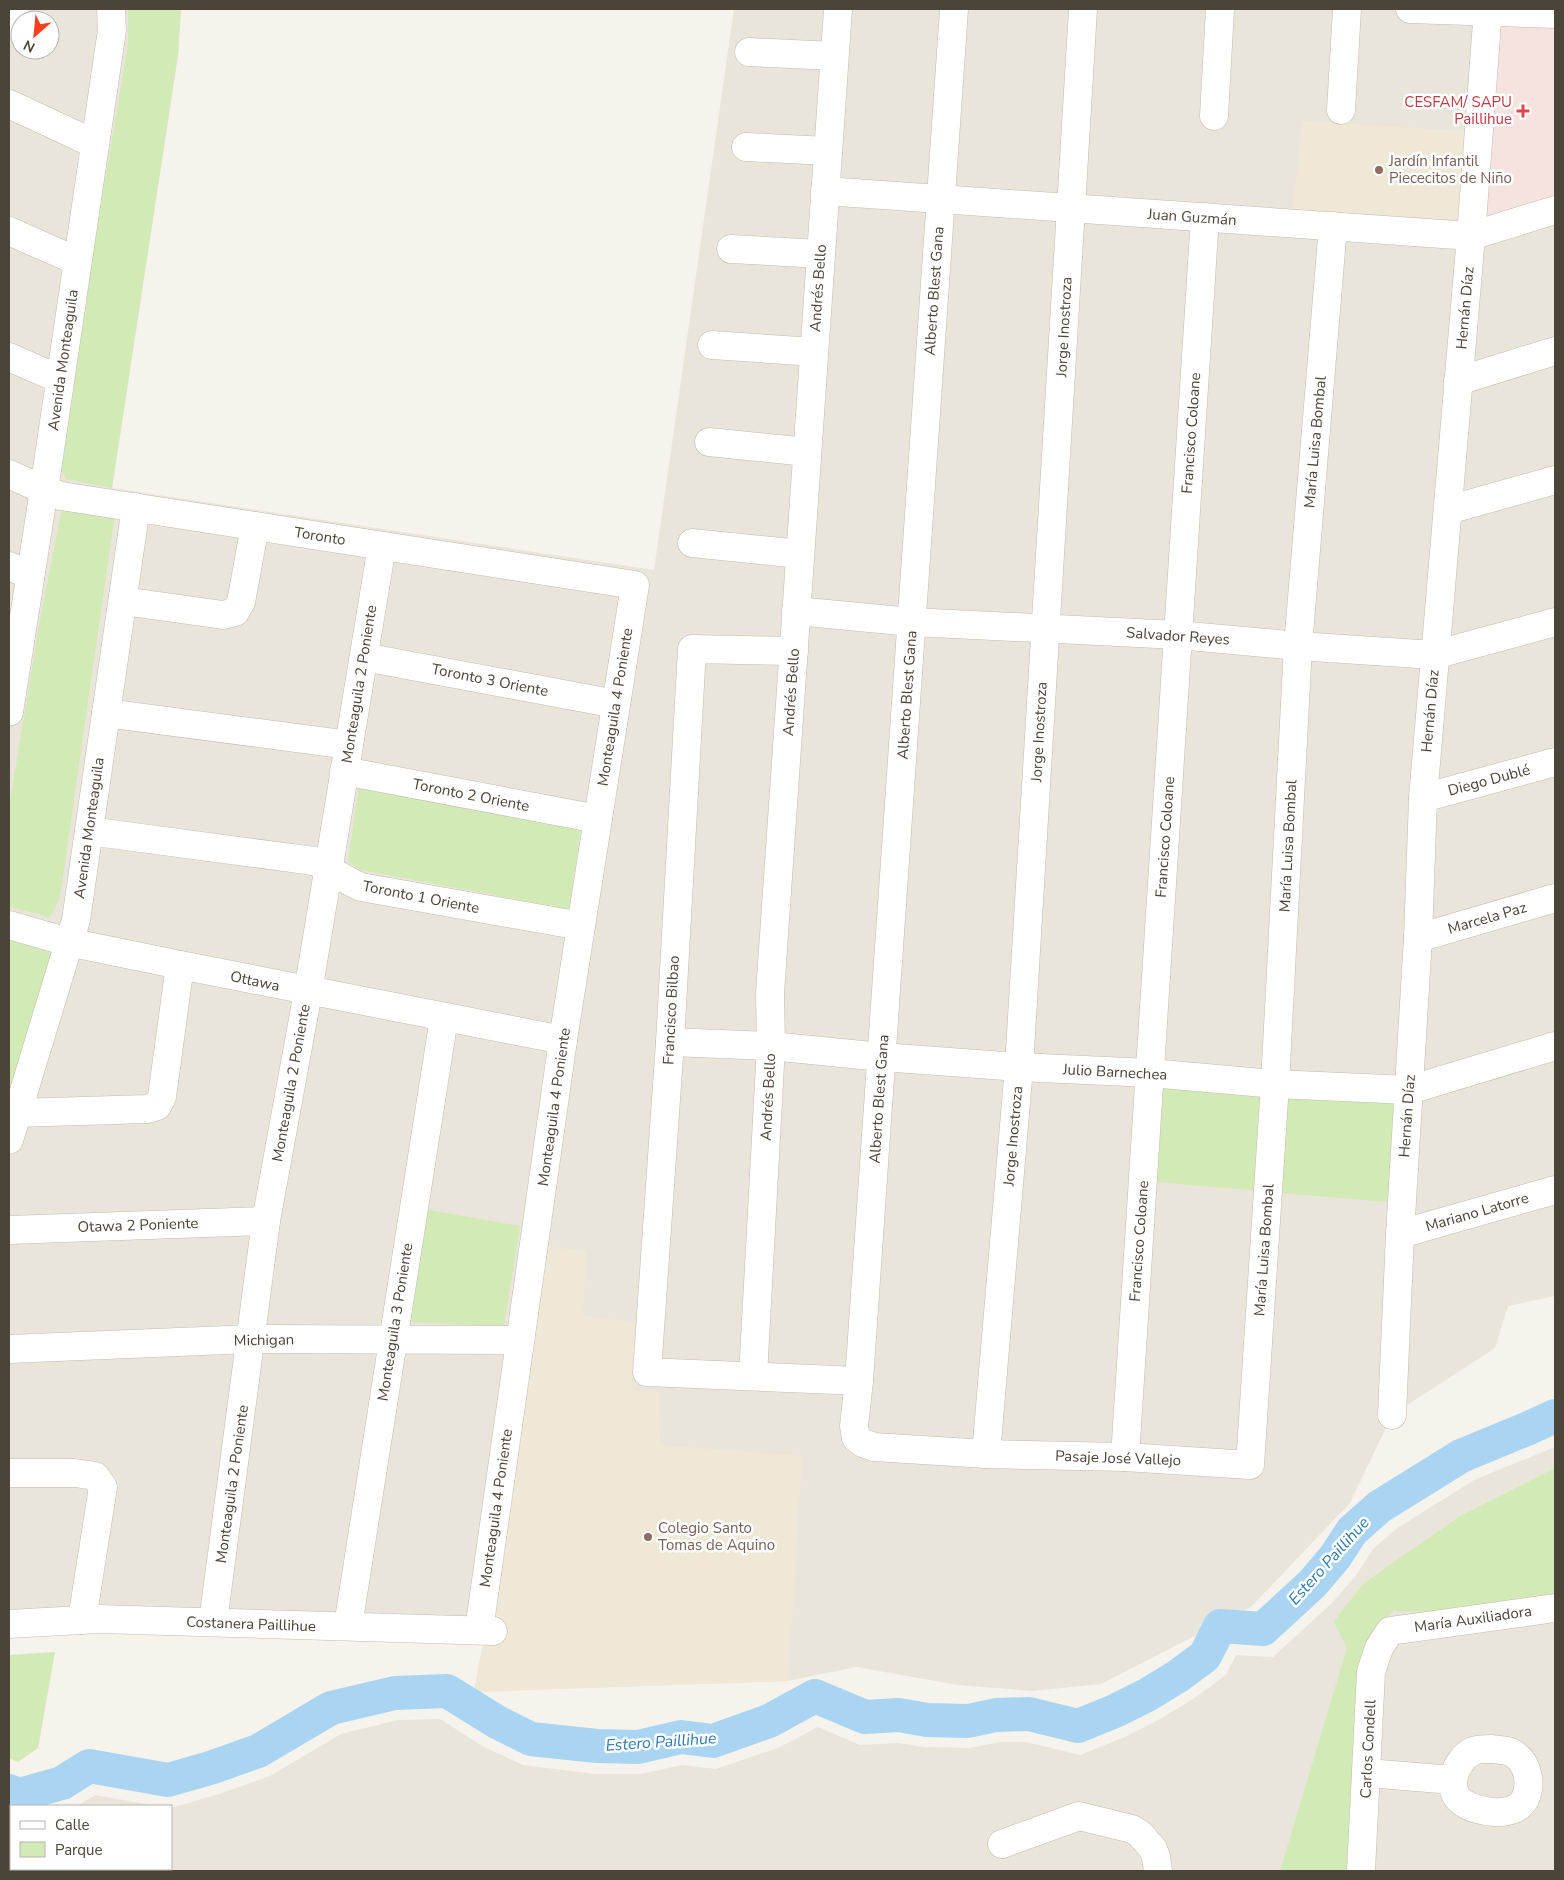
<svg xmlns="http://www.w3.org/2000/svg" width="1564" height="1880" font-family="'Nunito Sans',sans-serif">
<style>
.residential{fill:#eae5da;fill-rule:evenodd}
.education{fill:#efe8d6}
.medical{fill:#f6e3e0}
.green{fill:#d2eab5}
.lines{fill:none;stroke-linecap:round;stroke-linejoin:round}
.river{stroke:#a9d4f2;stroke-width:34}
.minor-casing{stroke:#c2bbae;stroke-width:29}
.minor{stroke:#fff;stroke-width:28}
.health-dot{fill:#e0444e;stroke:#fff;stroke-width:2}
.education-dot{fill:#8d6e63;stroke:#fff;stroke-width:2}
.labels{text-anchor:middle;dominant-baseline:central;stroke-width:5;stroke-linejoin:round;paint-order:stroke}
.health-label{font-size:15px;fill:#be3a42;stroke:#fff;text-anchor:end}
.education-label{font-size:15px;fill:#785e54;stroke:#fff;text-anchor:start}
.street-label{font-size:15px;fill:#4b4439;stroke:#fff}
.water-label{font-size:16px;font-style:italic;fill:#2e7ab2;stroke:#fff}
</style>
<rect width="100%" height="100%" fill="#f6f3ec"/>
<g class="residential">
<path d="M9 9H181L178 55 112 488 654 570 734 9H1555V1296L1508 1306 1495 1348 1392 1415 1350 1503 1251 1607 1101 1684 1032 1691 958 1685 856 1667 788 1681 474 1692 488 1619 9 1620ZM20 20H50V50H20Z"/>
<path d="M1555 1447V1871H9V1820L11 1821V1869H171V1808L219 1794 270 1776 341 1734 398 1720 440 1719 484 1747 523 1765 595 1774H641L682 1765 716 1769 780 1747 818 1727 860 1745 898 1743 924 1747 970 1748 999 1742H1026L1080 1755 1127 1736 1160 1719 1193 1699 1226 1675 1236 1655 1273 1657 1332 1603 1357 1574 1373 1549 1396 1529 1474 1480Z"/>
<path d="M95 1795 158 1806H77Z"/>
</g>
<g class="education">
<path d="M1302 121 1464 131 1458 220 1293 209Z"/>
<path d="M541 1246 586 1251 583 1315 636 1323 632 1389 659 1392 660 1445 802 1456 788 1681 474 1692 488 1618Z"/>
</g>
<path class="medical" d="M1555 24V196L1482 219 1499 26Z"/>
<g class="green">
<path d="M128 9H181L178 55 112 488 66 479 58 461 128 44Z"/>
<path d="M63 503 115 514 60 897 50 917 9 907V807L40 620Z"/>
<path d="M359 786 581 828 569 909 361 870 348 862Z"/>
<path d="M9 932 52 951 53 955 9 1103Z"/>
<path d="M1162 1087 1398 1104 1387 1202 1155 1182Z"/>
<path d="M428 1210 520 1226 504 1326 411 1322Z"/>
<path d="M1555 1468V1594L1441 1612 1394 1611 1369 1639 1351 1871H1280L1347 1648 1334 1621 1364 1583 1460 1516Z"/>
<path d="M55 1652 38 1748 18 1762 9 1758V1655Z"/>
</g>
<g class="lines">
<path class="river" d="M9 1791 19 1795 62 1783 89 1766 168 1780 210 1768 258 1751 331 1708 395 1693 447 1691 497 1722 531 1739 597 1746 638 1747 681 1737 713 1741 769 1721 815 1696 865 1717 899 1715 927 1720 968 1721 996 1715 1029 1714 1078 1726 1115 1711 1147 1695 1178 1676 1205 1656 1220 1626 1263 1629 1312 1584 1335 1557 1352 1531 1379 1507 1461 1456 1529 1428 1555 1416"/>
<defs>
<g id="minor">
<path d="M954 9 859 1381 854 1426 856 1438 863 1443 874 1447 986 1454 1125 1457 1250 1465 1275 1084 1298 646 1333 226"/>
<path d="M1410 9 1555 14"/>
<path d="M9 23 15 9"/>
<path d="M749 52 834 56"/>
<path d="M9 104 95 144"/>
<path d="M1341 110 1347 9"/>
<path d="M1214 116 1220 9"/>
<path d="M746 147 828 151"/>
<path d="M825 191 1471 236 1555 210"/>
<path d="M9 231 77 261"/>
<path d="M731 249 821 254"/>
<path d="M712 345 814 352"/>
<path d="M9 357 59 379"/>
<path d="M1458 381 1555 351"/>
<path d="M709 442 807 452"/>
<path d="M9 474 44 490 61 496 635 585 563 1040 479 1630"/>
<path d="M1448 510 1555 480"/>
<path d="M692 543 800 554"/>
<path d="M9 566 30 575"/>
<path d="M123 601 223 615 235 612 241 602 255 526"/>
<path d="M796 611 912 622 1178 635 1298 646 1434 655 1555 622"/>
<path d="M794 651 692 649 670 1042 647 1372 859 1381"/>
<path d="M364 657 616 704"/>
<path d="M9 712 44 490 112 30 111 9"/>
<path d="M106 713 349 745"/>
<path d="M344 771 598 819"/>
<path d="M1423 798 1555 762"/>
<path d="M89 831 314 861C330 869 344 880 361 887L581 926"/>
<path d="M9 925 68 942 180 965 563 1040"/>
<path d="M1418 938 1555 898"/>
<path d="M670 1042 771 1046 882 1057 1019 1067 1150 1073 1275 1084 1409 1090 1555 1046"/>
<path d="M17 1113 147 1109 157 1106 162 1097 180 965"/>
<path d="M9 1140 76 920 136 507"/>
<path d="M9 1230 266 1221"/>
<path d="M1400 1234 1555 1190"/>
<path d="M9 1349 251 1339 520 1340"/>
<path d="M753 1376 771 1046 770 993 838 9"/>
<path d="M1392 1415 1400 1234 1418 938 1423 798 1471 236 1488 9"/>
<path d="M986 1454 1019 1067 1083 9"/>
<path d="M1125 1457 1205 217"/>
<path d="M9 1473H75L95 1476 103 1487 82 1620"/>
<path d="M213 1622 266 1221 308 992 382 546"/>
<path d="M9 1624 99 1619 493 1631"/>
<path d="M348 1626 444 1018"/>
<path d="M1492 1749C1499 1750 1509 1750 1514 1754 1528 1763 1532 1784 1525 1799 1514 1819 1477 1813 1462 1802 1444 1789 1456 1759 1473 1751 1478 1749 1487 1749 1492 1749Z"/>
<path d="M1367 1773 1453 1780"/>
<path d="M1002 1844 1079 1816 1132 1829 1140 1834 1153 1849 1156 1857 1158 1871"/>
<path d="M1361 1871 1371 1672 1379 1648 1390 1631 1555 1608"/>
</g>
</defs>
<use href="#minor" class="minor-casing"/>
<use href="#minor" class="minor"/>
</g>
<path class="health-dot" d="M1520.5 103.5h5v5h5v5h-5v5h-5v-5h-5v-5h5z"/>
<g class="education-dot">
<circle cx="1379" cy="170" r="5"/>
<circle cx="648" cy="1537" r="5"/>
</g>
<g class="labels">
<g class="health-label">
<text x="1512" y="102">CESFAM/ SAPU<tspan x="1512" dy="17">Paillihue</tspan></text>
</g>
<g class="education-label">
<text x="1389" y="161">Jardín Infantil<tspan x="1389" dy="17">Piececitos de Niño</tspan></text>
<text x="658" y="1528">Colegio Santo<tspan x="658" dy="17">Tomas de Aquino</tspan></text>
</g>
<g class="street-label">
<text transform="translate(1192 217) rotate(4)">Juan Guzmán</text>
<text transform="translate(818 288) rotate(-86)">Andrés Bello</text>
<text transform="translate(934 291) rotate(-86)">Alberto Blest Gana</text>
<text transform="translate(1465 308) rotate(-85)">Hernán Díaz</text>
<text transform="translate(1064 327) rotate(-87)">Jorge Inostroza</text>
<text transform="translate(63 360) rotate(-82)">Avenida Monteaguila</text>
<text transform="translate(1191 433) rotate(-86)">Francisco Coloane</text>
<text transform="translate(1315 442) rotate(-85)">María Luisa Bombal</text>
<text transform="translate(320 536) rotate(9)">Toronto</text>
<text transform="translate(1178 636) rotate(4)">Salvador Reyes</text>
<text transform="translate(490 680) rotate(11)">Toronto 3 Oriente</text>
<text transform="translate(359 684) rotate(-81)">Monteaguila 2 Poniente</text>
<text transform="translate(791 692) rotate(-86)">Andrés Bello</text>
<text transform="translate(907 695) rotate(-86)">Alberto Blest Gana</text>
<text transform="translate(615 707) rotate(-81)">Monteaguila 4 Poniente</text>
<text transform="translate(1430 711) rotate(-85)">Hernán Díaz</text>
<text transform="translate(1039 732) rotate(-87)">Jorge Inostroza</text>
<text transform="translate(1489 780) rotate(-15)">Diego Dublé</text>
<text transform="translate(471 795) rotate(11)">Toronto 2 Oriente</text>
<text transform="translate(89 828) rotate(-82)">Avenida Monteaguila</text>
<text transform="translate(1165 837) rotate(-86)">Francisco Coloane</text>
<text transform="translate(1288 846) rotate(-87)">María Luisa Bombal</text>
<text transform="translate(421 897) rotate(11)">Toronto 1 Oriente</text>
<text transform="translate(1487 918) rotate(-16)">Marcela Paz</text>
<text transform="translate(255 981) rotate(12)">Ottawa</text>
<text transform="translate(671 1010) rotate(-87)">Francisco Bilbao</text>
<text transform="translate(1115 1072) rotate(3)">Julio Barnechea</text>
<text transform="translate(291 1083) rotate(-80)">Monteaguila 2 Poniente</text>
<text transform="translate(768 1097) rotate(-87)">Andrés Bello</text>
<text transform="translate(879 1099) rotate(-86)">Alberto Blest Gana</text>
<text transform="translate(554 1107) rotate(-82)">Monteaguila 4 Poniente</text>
<text transform="translate(1407 1116) rotate(-86)">Hernán Díaz</text>
<text transform="translate(1013 1136) rotate(-85)">Jorge Inostroza</text>
<text transform="translate(1477 1212) rotate(-16)">Mariano Latorre</text>
<text transform="translate(138 1225) rotate(-2)">Otawa 2 Poniente</text>
<text transform="translate(1139 1241) rotate(-86)">Francisco Coloane</text>
<text transform="translate(1264 1250) rotate(-86)">María Luisa Bombal</text>
<text transform="translate(395 1322) rotate(-81)">Monteaguila 3 Poniente</text>
<text transform="translate(264 1340) rotate(-1)">Michigan</text>
<text transform="translate(1118 1458) rotate(2)">Pasaje José Vallejo</text>
<text transform="translate(232 1484) rotate(-82)">Monteaguila 2 Poniente</text>
<text transform="translate(496 1508) rotate(-82)">Monteaguila 4 Poniente</text>
<text transform="translate(1473 1619) rotate(-8)">María Auxiliadora</text>
<text transform="translate(251 1624) rotate(2)">Costanera Paillihue</text>
<text transform="translate(1368 1749) rotate(-87)">Carlos Condell</text>
</g>
<g class="water-label">
<text transform="translate(1329 1561) rotate(-48)">Estero Paillihue</text>
<text transform="translate(661 1742) rotate(-4)">Estero Paillihue</text>
</g>
</g>
<rect width="1564" height="1880" fill="none" stroke="#4b4439" stroke-width="20"/>
<rect x="10" y="1805" width="162" height="65" fill="#ffffff" stroke="#b7b4b0"/>
<rect x="20" y="1821" width="25" height="8" fill="#ffffff" stroke="#b7b4b0"/>
<text x="55" y="1830" font-size="15" fill="#4b4439">Calle</text>
<rect x="20" y="1842" width="25" height="15" fill="#d2eab5" stroke="#b7b4b0"/>
<text x="55" y="1855" font-size="15" fill="#4b4439">Parque</text>
<g transform="translate(35 35) rotate(207)"><circle r="24" fill="#ffffff" stroke="#b7b4b0"/>
<path d="M0-4L9 19L0 12L-9 19Z" fill="#fc3f1d"/>
<text y="-8" font-size="14" font-weight="bold" text-anchor="middle" fill="#4b4439">N</text>
</g>
</svg>
